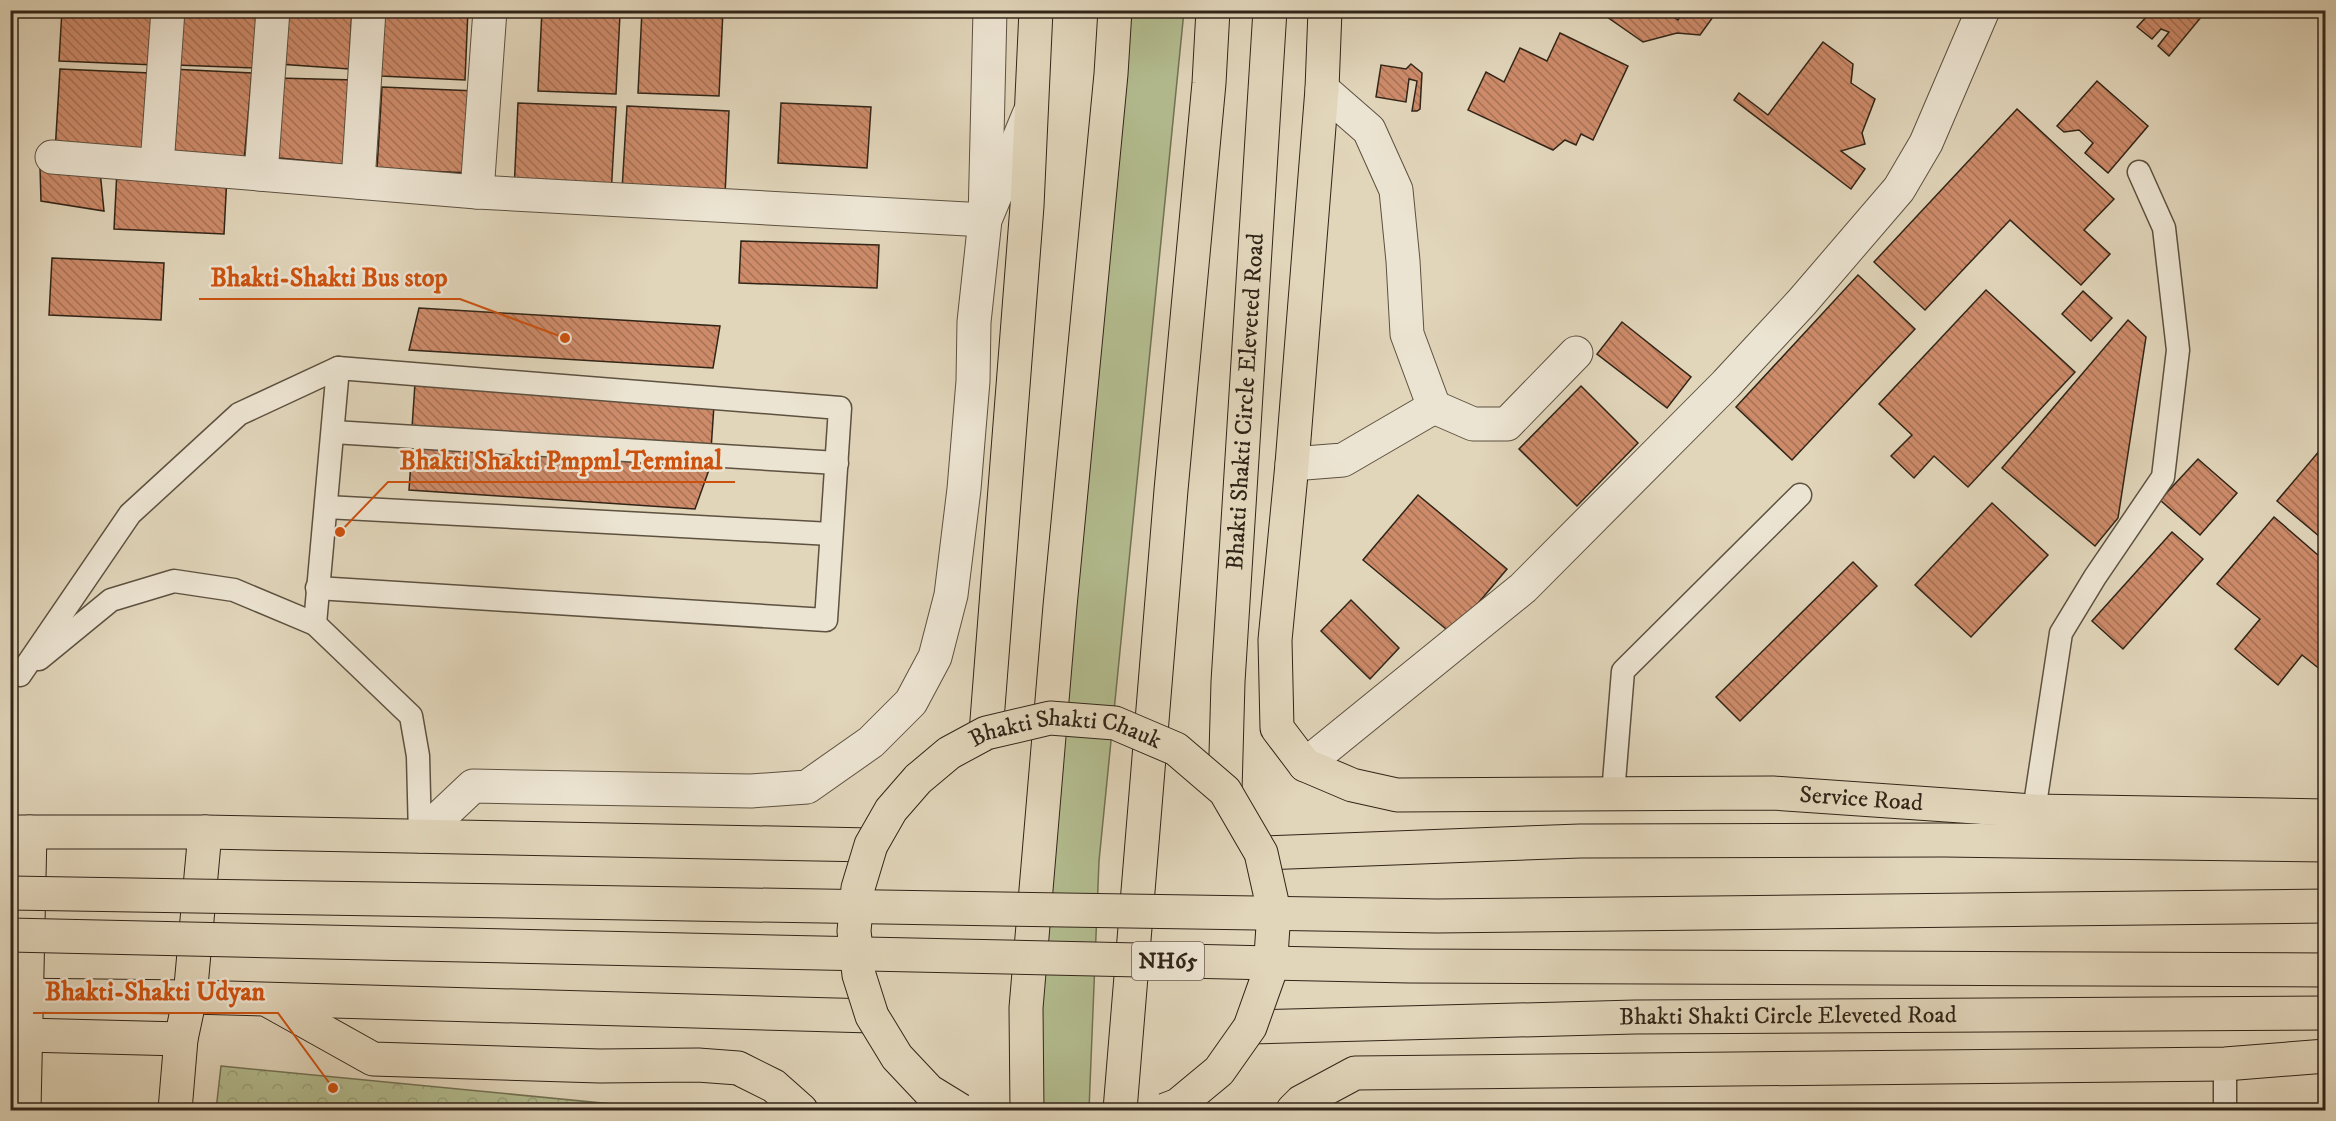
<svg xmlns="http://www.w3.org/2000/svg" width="2336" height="1121" font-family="'IM FELL DW Pica',serif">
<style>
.forest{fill:url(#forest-crowns);stroke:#727154;stroke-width:1.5}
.garden{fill:#b3bd90;stroke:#727154;stroke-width:1.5}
.building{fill:url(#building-back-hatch);stroke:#312518;stroke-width:1.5}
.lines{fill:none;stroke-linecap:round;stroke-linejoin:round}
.service-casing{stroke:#5d5140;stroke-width:25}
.minor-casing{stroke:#5d5140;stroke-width:35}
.primary-casing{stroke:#312518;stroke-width:35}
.trunk-casing{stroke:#312518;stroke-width:35}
.service{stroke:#ece4d2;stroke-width:22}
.minor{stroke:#ece4d2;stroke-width:33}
.primary{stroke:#e1d5ba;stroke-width:33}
.trunk{stroke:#e1d5ba;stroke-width:33}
.trunk-bridge-casing{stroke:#312518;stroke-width:35;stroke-linecap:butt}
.trunk-bridge{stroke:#e1d5ba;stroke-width:33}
.labels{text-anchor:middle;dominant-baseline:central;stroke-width:5;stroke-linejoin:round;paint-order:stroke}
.shield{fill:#ece4d2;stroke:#695e50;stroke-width:1.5}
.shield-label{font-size:22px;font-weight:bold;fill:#312518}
.street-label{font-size:24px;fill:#312518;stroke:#ece4d2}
.leader{fill:none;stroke:#cd510e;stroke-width:2}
.callout-dot{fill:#cd510e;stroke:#ece4d2;stroke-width:2}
.callout-label{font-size:26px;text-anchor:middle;font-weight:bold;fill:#cd510e;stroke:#ece4d2;stroke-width:5;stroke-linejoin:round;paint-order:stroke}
</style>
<defs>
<pattern id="forest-crowns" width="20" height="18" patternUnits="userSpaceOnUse" patternTransform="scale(1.5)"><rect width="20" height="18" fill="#b3bd90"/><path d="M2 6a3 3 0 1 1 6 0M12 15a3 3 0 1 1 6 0" fill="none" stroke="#9aa27b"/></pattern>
<pattern id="building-back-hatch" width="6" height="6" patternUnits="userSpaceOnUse" patternTransform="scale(1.5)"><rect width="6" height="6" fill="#cd8b6a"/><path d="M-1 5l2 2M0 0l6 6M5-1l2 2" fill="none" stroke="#a77156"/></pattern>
</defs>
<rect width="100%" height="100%" fill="#e1d5ba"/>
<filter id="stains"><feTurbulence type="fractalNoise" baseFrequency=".00333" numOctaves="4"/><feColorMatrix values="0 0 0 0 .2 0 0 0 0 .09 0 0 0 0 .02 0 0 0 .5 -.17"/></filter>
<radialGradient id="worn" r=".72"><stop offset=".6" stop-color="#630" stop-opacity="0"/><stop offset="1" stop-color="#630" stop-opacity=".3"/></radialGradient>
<path class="forest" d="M221 1066 674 1110H216Z"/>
<path class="garden" d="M1118 11H1184L1099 861 1089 1110H1034Z"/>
<g class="building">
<path d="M62 10H158L155 65 59 61Z"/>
<path d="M179 10H257L254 68 176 65Z"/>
<path d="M281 10H352L349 69 278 64Z"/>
<path d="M385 10H468L465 80 381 76Z"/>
<path d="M542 10 620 14 616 94 538 91Z"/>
<path d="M642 10H723L719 96 638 93Z"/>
<path d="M1597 10H1664L1678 20 1684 10H1718L1700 35 1677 33 1643 42Z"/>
<path d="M2145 10H2207L2169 56 2158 46 2169 32 2161 29 2152 39 2137 27 2149 14Z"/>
<path d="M1560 33 1628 66 1593 140 1581 134 1576 145 1565 140 1553 150 1468 110 1486 72 1504 82 1520 48 1547 61Z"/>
<path d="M1823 42 1853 64 1851 83 1875 99 1862 133 1865 144 1841 151 1865 169 1851 189 1734 100 1739 93 1768 115Z"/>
<path d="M1411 64 1422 73 1420 109 1417 111H1412L1417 81 1409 79 1406 102 1376 97 1381 65 1406 69Z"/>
<path d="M60 69 150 73 145 156 55 152Z"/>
<path d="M171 69 252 73 244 161 168 156Z"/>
<path d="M277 78 355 80 350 165 269 157Z"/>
<path d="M2097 81 2148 126 2108 173 2085 153 2093 143 2079 130 2064 132 2057 126Z"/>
<path d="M382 87 476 91 472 173 377 169Z"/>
<path d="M518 103 616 107 611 195 514 191Z"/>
<path d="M781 103 871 107 867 168 778 163Z"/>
<path d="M627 106 729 111 725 195 622 190Z"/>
<path d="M2017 109 2114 199 2084 230 2110 254 2081 285 2010 220 1925 310 1874 262Z"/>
<path d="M40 167 100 171 104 211 41 201Z"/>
<path d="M117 170 227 175 224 234 114 229Z"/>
<path d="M741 241 879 245 877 288 739 283Z"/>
<path d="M52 258 164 263 161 320 49 315Z"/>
<path d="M1858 275 1915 329 1792 460 1736 407Z"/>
<path d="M1986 290 2075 372 1968 487 1934 456 1914 478 1891 456 1912 435 1879 404Z"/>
<path d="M2083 291 2112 318 2091 341 2062 314Z"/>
<path d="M419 308 720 326 713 368 409 350Z"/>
<path d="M2128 320 2146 337 2118 518 2095 546 2002 468Z"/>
<path d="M1622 322 1691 377 1667 408 1597 354Z"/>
<path d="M415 383 714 405 711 450 412 428Z"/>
<path d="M1581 386 1638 443 1577 506 1519 449Z"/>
<path d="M2326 443V542L2277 501Z"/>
<path d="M412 447 710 467 695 509 409 490Z"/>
<path d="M2198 459 2237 493 2200 535 2160 500Z"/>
<path d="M1418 495 1507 569 1452 634 1363 560Z"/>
<path d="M1992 503 2048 555 1971 637 1915 585Z"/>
<path d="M2274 517 2326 562V674L2302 655 2278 685 2235 649 2260 619 2217 584Z"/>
<path d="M2172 532 2203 559 2123 649 2092 621Z"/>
<path d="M1853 562 1877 586 1740 721 1716 697Z"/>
<path d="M1351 600 1399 648 1370 679 1321 631Z"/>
</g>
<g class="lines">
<defs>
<g id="service">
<path d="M333 432 837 463"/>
<path d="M326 507 831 534"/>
<path d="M315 624 338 368"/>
<path d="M39 659 111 600 174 581 234 590 315 624 411 716 418 756 420 836"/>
<path d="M20 675 130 514 239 414 338 368 840 408 826 620 317 588"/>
<path d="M1613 794 1623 671 1800 495"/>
<path d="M2034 811 2061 633 2095 577 2163 477 2178 350 2164 228 2139 172"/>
<path d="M2225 1110V1064"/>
</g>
<g id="minor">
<path d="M1322 89 1369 130 1396 190 1403 261 1407 334 1434 407 1473 424H1507L1576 353"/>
<path d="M52 157 477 192 985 220 990 10"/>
<path d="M157 165 168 10"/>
<path d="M261 174 273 10"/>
<path d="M358 182 369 10"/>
<path d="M477 192 490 10"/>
<path d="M1292 464 1343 460 1434 407"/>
<path d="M1305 765 1523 588 1726 384 1802 302 1899 189 1926 143 1983 10"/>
<path d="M420 836 473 786 751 791 807 787 871 742 911 702 935 657 951 595 964 489 973 381 974 322 985 220 1030 112"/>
</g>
<g id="primary">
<path id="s1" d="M1325 10 1322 89 1292 464 1275 640 1277 728 1305 765 1352 785 1397 795 1773 793 2034 811 2326 816"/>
<path d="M986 733 1027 206 1036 10"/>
<path id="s2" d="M1225 791 1228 682 1270 10"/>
<path d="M25 1035 181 1039"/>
<path d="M24 1110 30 832"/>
<path d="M175 1110 181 1039 190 997 205 832"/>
<path d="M1027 1110 1026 1008 1060 606 1111 74 1115 10"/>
<path d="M1120 1110 1171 490 1209 83 1213 10"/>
<path d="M1293 1110 1301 1102 1355 1073 2225 1064 2326 1056"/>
</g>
<g id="trunk">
<path d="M10 832H205L871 845"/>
<path d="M1261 853 1580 841 1944 840 2326 845"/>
<path d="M10 995 190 997 872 1016"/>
<path d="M271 1002 373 1059 600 1066 698 1065 738 1068 774 1086 801 1110"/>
<path id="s3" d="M1250 1027 1635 1017 2326 1013"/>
</g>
</defs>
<use href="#service" class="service-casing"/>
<use href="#minor" class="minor-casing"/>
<use href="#primary" class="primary-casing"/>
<use href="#trunk" class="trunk-casing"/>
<use href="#service" class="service"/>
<use href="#minor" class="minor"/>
<use href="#primary" class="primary"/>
<use href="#trunk" class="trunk"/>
<defs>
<g id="trunk-bridge">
<path d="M10 893 1437 916 2326 906"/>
<path d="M10 935 1409 966 2326 970"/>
<path id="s4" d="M960 1110 929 1091 897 1057 872 1016 859 975 854 931 858 888 871 845 891 810 918 779 949 753 986 733 1050 718 1115 723 1176 749 1225 791 1261 853 1274 911 1270 971 1250 1027 1219 1071 1178 1105 1165 1110"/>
</g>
</defs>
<use href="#trunk-bridge" class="trunk-bridge-casing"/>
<use href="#trunk-bridge" class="trunk-bridge"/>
</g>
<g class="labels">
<rect class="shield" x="1132" y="942" width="72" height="38" rx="4.5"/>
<g class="shield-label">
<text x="1168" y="961">NH65</text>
</g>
<g class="street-label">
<text stroke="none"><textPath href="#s2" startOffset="390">Bhakti Shakti Circle Eleveted Road</textPath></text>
<text stroke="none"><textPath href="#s4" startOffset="552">Bhakti Shakti Chauk</textPath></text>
<text stroke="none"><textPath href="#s1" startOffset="1328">Service Road</textPath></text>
<text stroke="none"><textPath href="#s3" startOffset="538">Bhakti Shakti Circle Eleveted Road</textPath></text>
</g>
</g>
<path class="leader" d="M565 338L460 299H199M340 532L388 482H735M333 1088L278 1013H33"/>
<g class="callout-dot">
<circle cx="565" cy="338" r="6"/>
<circle cx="340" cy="532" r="6"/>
<circle cx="333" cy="1088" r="6"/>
</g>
<g class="callout-label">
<text x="329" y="286">Bhakti-Shakti Bus stop</text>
<text x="561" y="469">Bhakti Shakti Pmpml Terminal</text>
<text x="155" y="1000">Bhakti-Shakti Udyan</text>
</g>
<rect width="2336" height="1121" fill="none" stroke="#e1d5ba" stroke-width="36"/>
<rect x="12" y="12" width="2312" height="1097" fill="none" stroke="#312518" stroke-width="3"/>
<rect x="18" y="18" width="2300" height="1085" fill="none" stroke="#312518" stroke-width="1.5"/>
<rect width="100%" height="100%" filter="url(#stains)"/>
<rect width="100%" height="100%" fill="url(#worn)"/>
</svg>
